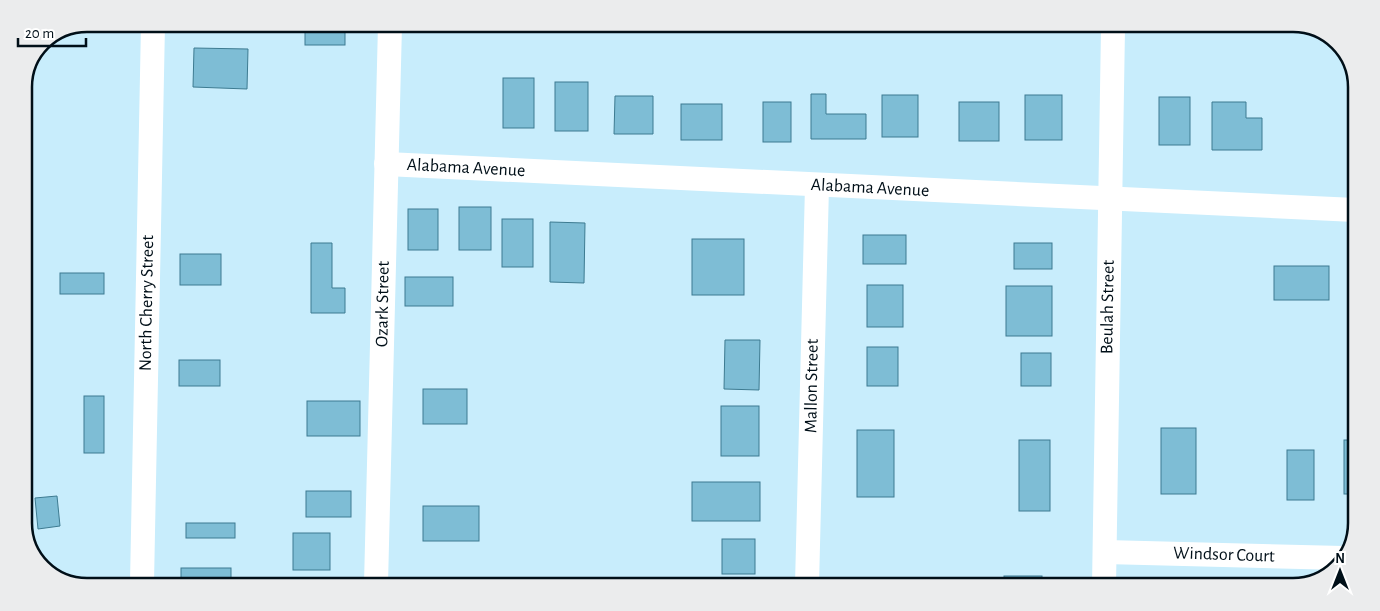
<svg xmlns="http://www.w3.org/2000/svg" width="1380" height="611" font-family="'Alegreya Sans',sans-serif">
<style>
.building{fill:#7ebdd5;stroke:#3d7b91}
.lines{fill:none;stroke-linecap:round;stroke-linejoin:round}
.street{stroke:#fff;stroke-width:24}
.labels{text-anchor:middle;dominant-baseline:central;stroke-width:5;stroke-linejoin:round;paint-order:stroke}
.street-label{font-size:18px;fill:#000f18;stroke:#fff}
.rim{fill:none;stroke:#000f18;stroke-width:2.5}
</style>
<rect width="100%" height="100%" fill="#c8edfc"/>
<g class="building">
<path d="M87 24H98V29H75Z"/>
<rect x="305" y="25" width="40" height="20"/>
<path d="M194 48 248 49 247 89 193 87Z"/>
<rect x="503" y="78" width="31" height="50"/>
<rect x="555" y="82" width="33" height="49"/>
<path d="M811 94H826V114H866V139H811Z"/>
<rect x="882" y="95" width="36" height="42"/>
<rect x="1025" y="95" width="37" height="45"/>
<path d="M615 96H653V134H614Z"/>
<rect x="1159" y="97" width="31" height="48"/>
<rect x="763" y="102" width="28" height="40"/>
<rect x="959" y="102" width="40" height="39"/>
<path d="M1212 102H1246V118H1262V150H1212Z"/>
<rect x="681" y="104" width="41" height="36"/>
<path d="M1350 118H1356L1355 147H1350Z"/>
<rect x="459" y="207" width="32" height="43"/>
<rect x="408" y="209" width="30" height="41"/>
<rect x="502" y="219" width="31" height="48"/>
<path d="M550 222 585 223 584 283 550 282Z"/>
<rect x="863" y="235" width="43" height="29"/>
<rect x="692" y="239" width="52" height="56"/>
<path d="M311 243H332V288H345V313H311Z"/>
<rect x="1014" y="243" width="38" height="26"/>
<rect x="180" y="254" width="41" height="31"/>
<rect x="1274" y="266" width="55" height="34"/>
<rect x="60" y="273" width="44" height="21"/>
<rect x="405" y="277" width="48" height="29"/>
<rect x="867" y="285" width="36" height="42"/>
<rect x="1006" y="286" width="46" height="50"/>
<path d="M725 340H760L759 390 724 389Z"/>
<rect x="867" y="347" width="31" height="39"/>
<rect x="1021" y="353" width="30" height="33"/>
<rect x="179" y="360" width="41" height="26"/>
<rect x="423" y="389" width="44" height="35"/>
<rect x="84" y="396" width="20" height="57"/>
<rect x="307" y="401" width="53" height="35"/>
<rect x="721" y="406" width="38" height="50"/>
<rect x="1161" y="428" width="35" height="66"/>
<rect x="857" y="430" width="37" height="67"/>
<rect x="1019" y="440" width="31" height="71"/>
<rect x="1344" y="440" width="8" height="54"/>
<rect x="1287" y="450" width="27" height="50"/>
<rect x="692" y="482" width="68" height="39"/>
<rect x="306" y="491" width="45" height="26"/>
<path d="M57 496 60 526 38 529 35 498Z"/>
<rect x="423" y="506" width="56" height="35"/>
<rect x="186" y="523" width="49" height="15"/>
<rect x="293" y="533" width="37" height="37"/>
<rect x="722" y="539" width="33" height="35"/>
<rect x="181" y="568" width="50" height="15"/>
<rect x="1004" y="576" width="38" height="10"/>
</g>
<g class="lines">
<g class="street">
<path d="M386 164 1355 210"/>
<path d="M1105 552 1343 558"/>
<path d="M142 583 153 24"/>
<path d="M376 584 390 25"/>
<path d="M807 585 817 186"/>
<path d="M1104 586 1113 28"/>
</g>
</g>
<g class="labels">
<g class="street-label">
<text transform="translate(466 168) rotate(3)">Alabama Avenue</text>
<text transform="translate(870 188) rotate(3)">Alabama Avenue</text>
<text transform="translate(147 303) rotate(-89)">North Cherry Street</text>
<text transform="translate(383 304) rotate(-89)">Ozark Street</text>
<text transform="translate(1108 307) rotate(-89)">Beulah Street</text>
<text transform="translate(812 386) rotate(-89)">Mallon Street</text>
<text transform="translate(1224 555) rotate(2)">Windsor Court</text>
</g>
</g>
<path d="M0 0H1380V611H0ZM87 32H1293A55 55 0 0 1 1348 87V523A55 55 0 0 1 1293 578H87A55 55 0 0 1 32 523V87A55 55 0 0 1 87 32Z" fill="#ebeced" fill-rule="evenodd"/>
<path class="rim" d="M87 32H1293A55 55 0 0 1 1348 87V523A55 55 0 0 1 1293 578H87A55 55 0 0 1 32 523V87A55 55 0 0 1 87 32Z"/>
<g transform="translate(1340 571)" stroke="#ffffff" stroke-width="4" paint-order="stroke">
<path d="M0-4L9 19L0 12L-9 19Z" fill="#000f18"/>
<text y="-8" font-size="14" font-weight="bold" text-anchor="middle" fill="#000f18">N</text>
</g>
<path d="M18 38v8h68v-8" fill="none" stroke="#000f18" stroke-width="2.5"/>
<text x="25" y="38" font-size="15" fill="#000f18" stroke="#ffffff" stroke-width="4" paint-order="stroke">20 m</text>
</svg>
